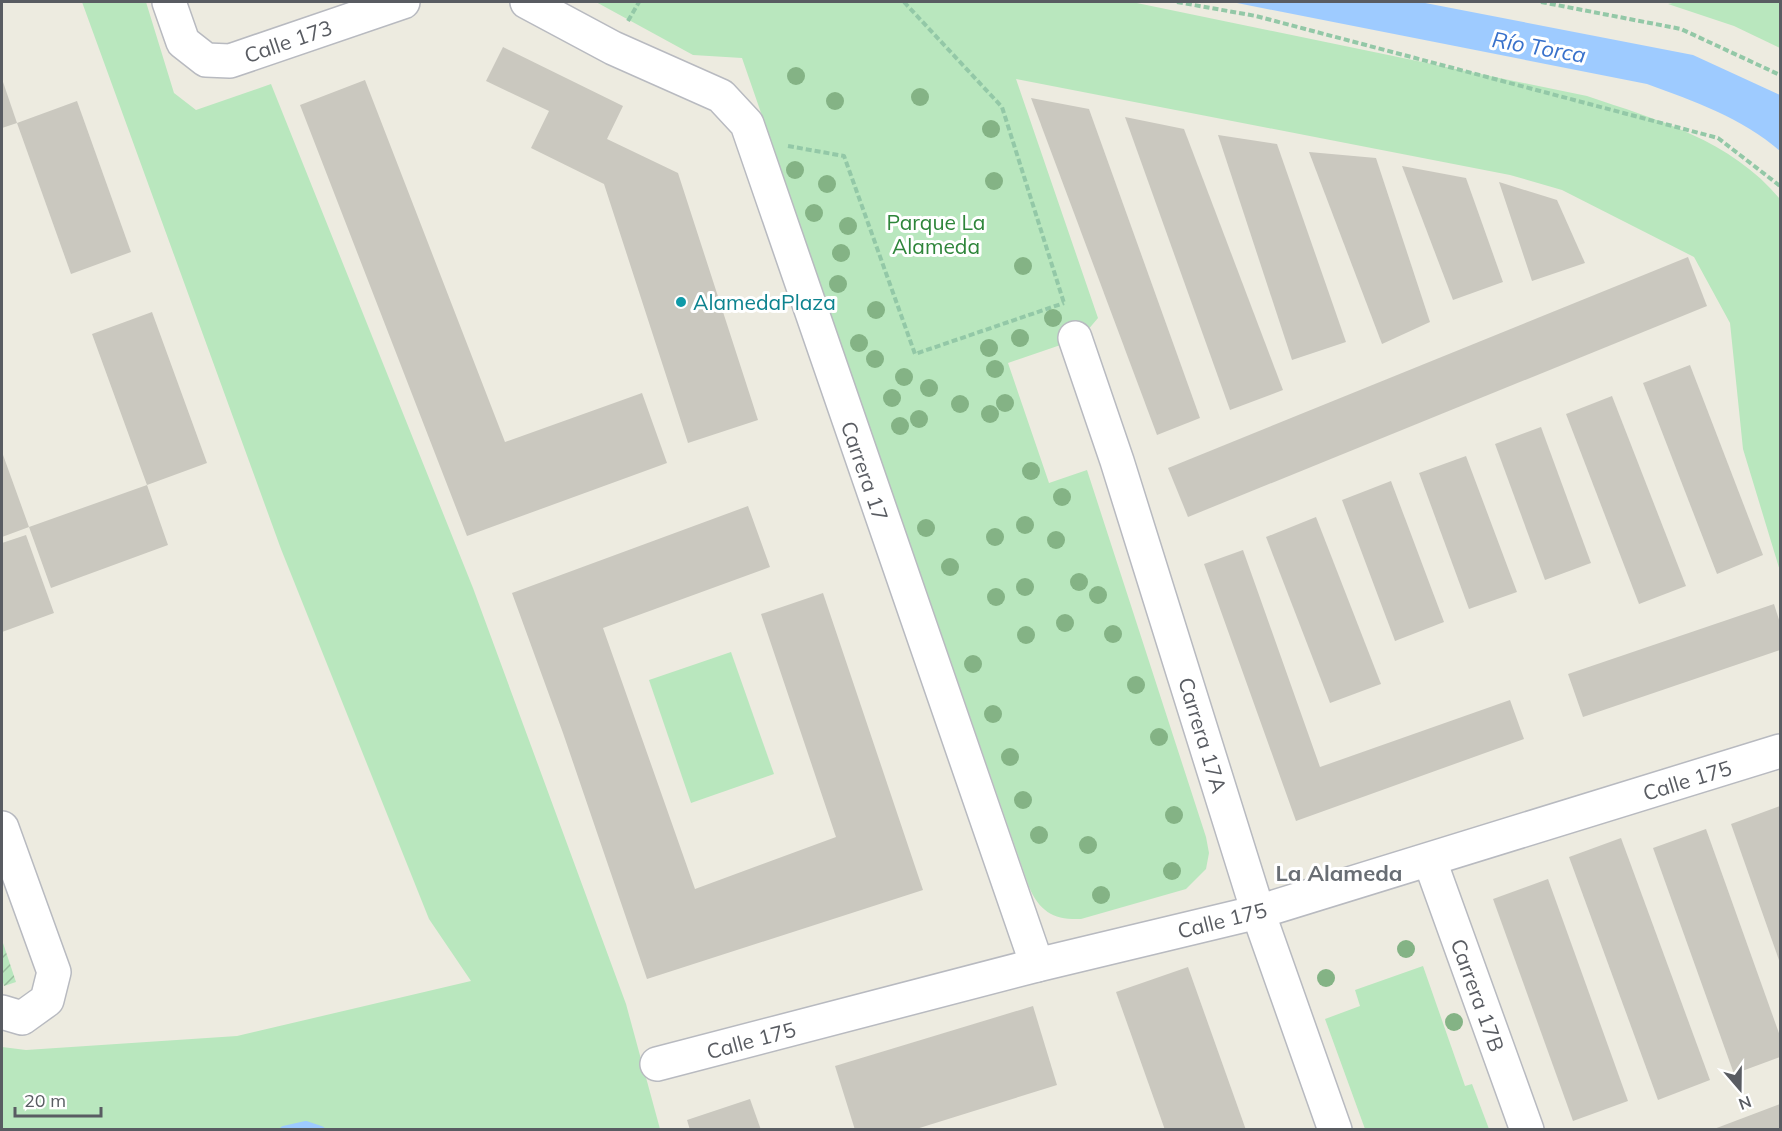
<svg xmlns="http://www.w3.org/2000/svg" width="1782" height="1131" font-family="Mulish,sans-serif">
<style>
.green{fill:#b9e7be}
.garden{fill:url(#garden-furrows)}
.water{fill:#9ecbff}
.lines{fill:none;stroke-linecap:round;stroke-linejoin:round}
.stream{stroke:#9ecbff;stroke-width:8}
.building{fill:#cac8bf}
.minor-casing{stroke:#b8bac0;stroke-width:36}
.path{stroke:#93c8a7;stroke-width:4;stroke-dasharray:6 3;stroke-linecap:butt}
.minor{stroke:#fff;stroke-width:33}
.tree{fill:#84b385}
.culture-dot{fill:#0f9aa8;stroke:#fff;stroke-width:2}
.labels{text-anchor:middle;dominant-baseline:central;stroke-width:6;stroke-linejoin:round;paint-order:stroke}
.street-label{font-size:21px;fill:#595c62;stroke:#fff}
.park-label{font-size:21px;fill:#2e853a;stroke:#fff}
.culture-label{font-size:21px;fill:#0d838f;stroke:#fff;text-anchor:start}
.water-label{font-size:22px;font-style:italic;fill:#3871cb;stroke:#fff}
.neighbourhood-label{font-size:22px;font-weight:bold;fill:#696e74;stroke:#fff}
</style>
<defs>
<pattern id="garden-furrows" width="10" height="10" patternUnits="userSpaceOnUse" patternTransform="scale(1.5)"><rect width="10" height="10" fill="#b9e7be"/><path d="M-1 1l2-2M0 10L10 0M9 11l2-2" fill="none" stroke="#99be9e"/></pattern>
</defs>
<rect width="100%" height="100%" fill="#edebe0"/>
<g class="green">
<path d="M82 2H146L174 93 196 110 271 84 473 588 626 1004 660 1129 2 1130V1047L26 1050 237 1036 471 981 429 919 281 549Z"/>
<path d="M596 2H1132L1587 96C1658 120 1731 140 1780 199V571L1743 449 1730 323 1694 257 1562 190 1510 175 1016 79 1098 318 1081 338 1008 363 1049 483 1087 470 1206 837 1209 853 1206 869 1186 889 1081 919C1054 920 1040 912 1029 887L742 58 693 55Z"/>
<path d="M1677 2H1780V48L1734 26 1668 4Z"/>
<path d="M731 652 774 774 691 803 649 680Z"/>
<path d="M1423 966 1465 1086 1472 1084 1489 1129H1365L1325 1019 1360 1006 1355 990Z"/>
</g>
<path class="garden" d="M2 940 16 982 4 986 2 979Z"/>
<path class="water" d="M1232 2H1420L1693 55 1780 95V151C1742 118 1694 101 1647 84Z"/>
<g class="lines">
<path class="stream" d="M284 1130 306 1125 321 1130"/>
</g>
<g class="building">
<path d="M503 47 623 106 607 139 678 173 758 420 688 443 604 184 531 148 549 111 486 81Z"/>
<path d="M2 79 17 123 2 128Z"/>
<path d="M365 80 505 442 642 393 667 463 467 536 300 105Z"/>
<path d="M1031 98 1089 109 1200 418 1157 435Z"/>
<path d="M77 101 131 252 71 274 17 123Z"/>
<path d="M1125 117 1184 129 1283 390 1230 410Z"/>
<path d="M1218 135 1277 144 1346 342 1292 360Z"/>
<path d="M1309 152 1376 158 1430 322 1382 344Z"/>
<path d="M1402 166 1466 178 1503 282 1453 300Z"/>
<path d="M1499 182 1557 200 1585 263 1532 281Z"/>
<path d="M1688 257 1707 306 1188 517 1168 468Z"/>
<path d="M152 312 207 463 147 485 168 545 51 588 29 527 2 537V452L29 527 147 485 92 334Z"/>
<path d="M1690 365 1763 555 1717 574 1643 383Z"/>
<path d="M1612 396 1686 586 1639 604 1566 414Z"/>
<path d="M1541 427 1591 563 1545 580 1495 444Z"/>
<path d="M1466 456 1517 592 1469 609 1419 473Z"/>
<path d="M1391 481 1444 622 1395 641 1342 500Z"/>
<path d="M748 506 770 567 603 628 695 889 836 837 761 614 823 593 923 890 647 979 563 733 512 593Z"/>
<path d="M1316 517 1381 684 1330 703 1266 537Z"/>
<path d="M26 535 54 613 2 632V543Z"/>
<path d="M1243 550 1320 767 1510 700 1524 739 1296 821 1204 564Z"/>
<path d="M1774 604 1780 623V650L1583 717 1568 674Z"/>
<path d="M1780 806V963L1731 824Z"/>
<path d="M1706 829 1780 1036V1057L1734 1074 1653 848Z"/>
<path d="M1621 838 1710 1080 1658 1100 1569 857Z"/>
<path d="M1548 879 1628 1101 1573 1121 1493 899Z"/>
<path d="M1188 967 1246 1130H1165L1116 992Z"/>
<path d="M1033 1006 1057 1085 913 1130H855L835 1066Z"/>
<path d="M750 1099 761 1130H690L687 1120Z"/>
<path d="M1780 1104V1130H1714V1129Z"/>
</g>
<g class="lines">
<defs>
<g id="minor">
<path d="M169 2 183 42 206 60 230 61 403 2"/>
<path d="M527 2 613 48 721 96 747 124 1037 965"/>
<path d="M1075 338 1117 461 1258 912 1335 1130"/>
<path d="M2 828 54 972 47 1000 22 1018 2 1012"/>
<path d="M1430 861 1527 1130"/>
<path d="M657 1064 1037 965 1258 912 1780 751"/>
</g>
</defs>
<use href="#minor" class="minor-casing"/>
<g class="path">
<path d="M904 2 1002 107 1064 303"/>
<path d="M1177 2 1256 16 1718 138 1780 186"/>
<path d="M1541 2 1681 29 1780 75"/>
<path d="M628 21 639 2"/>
<path d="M788 146 844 156 915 354 1064 303"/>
</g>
<use href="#minor" class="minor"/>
</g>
<g class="tree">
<circle cx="796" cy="76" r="9"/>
<circle cx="920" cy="97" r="9"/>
<circle cx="835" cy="101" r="9"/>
<circle cx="991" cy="129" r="9"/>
<circle cx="795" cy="170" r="9"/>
<circle cx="994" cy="181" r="9"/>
<circle cx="827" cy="184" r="9"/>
<circle cx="814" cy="213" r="9"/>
<circle cx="848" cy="226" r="9"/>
<circle cx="841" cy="253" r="9"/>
<circle cx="1023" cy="266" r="9"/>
<circle cx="838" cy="284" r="9"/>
<circle cx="876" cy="310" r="9"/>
<circle cx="1053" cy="318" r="9"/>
<circle cx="1020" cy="338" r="9"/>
<circle cx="859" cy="343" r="9"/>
<circle cx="989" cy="348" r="9"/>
<circle cx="875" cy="359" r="9"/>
<circle cx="995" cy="369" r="9"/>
<circle cx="904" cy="377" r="9"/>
<circle cx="929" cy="388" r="9"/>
<circle cx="892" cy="398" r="9"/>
<circle cx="1005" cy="403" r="9"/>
<circle cx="960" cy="404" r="9"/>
<circle cx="990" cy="414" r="9"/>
<circle cx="919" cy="419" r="9"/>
<circle cx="900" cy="426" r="9"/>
<circle cx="1031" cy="471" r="9"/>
<circle cx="1062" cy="497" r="9"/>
<circle cx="1025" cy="525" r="9"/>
<circle cx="926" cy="528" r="9"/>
<circle cx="995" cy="537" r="9"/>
<circle cx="1056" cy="540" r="9"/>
<circle cx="950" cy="567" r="9"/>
<circle cx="1079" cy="582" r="9"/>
<circle cx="1025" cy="587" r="9"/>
<circle cx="1098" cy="595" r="9"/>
<circle cx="996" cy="597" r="9"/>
<circle cx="1065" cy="623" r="9"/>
<circle cx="1113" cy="634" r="9"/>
<circle cx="1026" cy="635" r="9"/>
<circle cx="973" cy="664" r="9"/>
<circle cx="1136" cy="685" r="9"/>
<circle cx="993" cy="714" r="9"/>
<circle cx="1159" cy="737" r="9"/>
<circle cx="1010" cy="757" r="9"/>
<circle cx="1023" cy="800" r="9"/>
<circle cx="1174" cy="815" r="9"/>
<circle cx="1039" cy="835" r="9"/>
<circle cx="1088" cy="845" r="9"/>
<circle cx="1172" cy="871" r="9"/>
<circle cx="1101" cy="895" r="9"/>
<circle cx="1406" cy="949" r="9"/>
<circle cx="1326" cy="978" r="9"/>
<circle cx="1454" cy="1022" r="9"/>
</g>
<circle class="culture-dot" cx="681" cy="302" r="6"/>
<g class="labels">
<g class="street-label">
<text transform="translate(288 41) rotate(-19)">Calle 173</text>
<text transform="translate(865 471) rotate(71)">Carrera 17</text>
<text transform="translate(1203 735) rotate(73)">Carrera 17A</text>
<text transform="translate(1687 780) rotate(-17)">Calle 175</text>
<text transform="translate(1222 920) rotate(-14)">Calle 175</text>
<text transform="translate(1478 995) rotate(70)">Carrera 17B</text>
<text transform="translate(751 1040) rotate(-15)">Calle 175</text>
</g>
<g class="park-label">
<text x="936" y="222">Parque La<tspan x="936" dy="24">Alameda</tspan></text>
</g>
<g class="culture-label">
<text x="693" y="302">AlamedaPlaza</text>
</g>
<g class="water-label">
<text transform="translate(1539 47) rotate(10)">Río Torca</text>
</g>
<g class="neighbourhood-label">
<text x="1339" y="873">La Alameda</text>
</g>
</g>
<rect width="1782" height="1131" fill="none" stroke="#595c62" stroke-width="6"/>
<g transform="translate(1740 1089) rotate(160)" stroke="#ffffff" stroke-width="4.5" paint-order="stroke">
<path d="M0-4.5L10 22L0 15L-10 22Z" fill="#595c62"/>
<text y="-9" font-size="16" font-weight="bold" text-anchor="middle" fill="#595c62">N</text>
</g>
<path d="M15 1107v9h86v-9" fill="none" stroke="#595c62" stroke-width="3"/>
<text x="24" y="1107" font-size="18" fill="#595c62" stroke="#ffffff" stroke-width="4.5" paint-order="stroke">20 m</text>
</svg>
